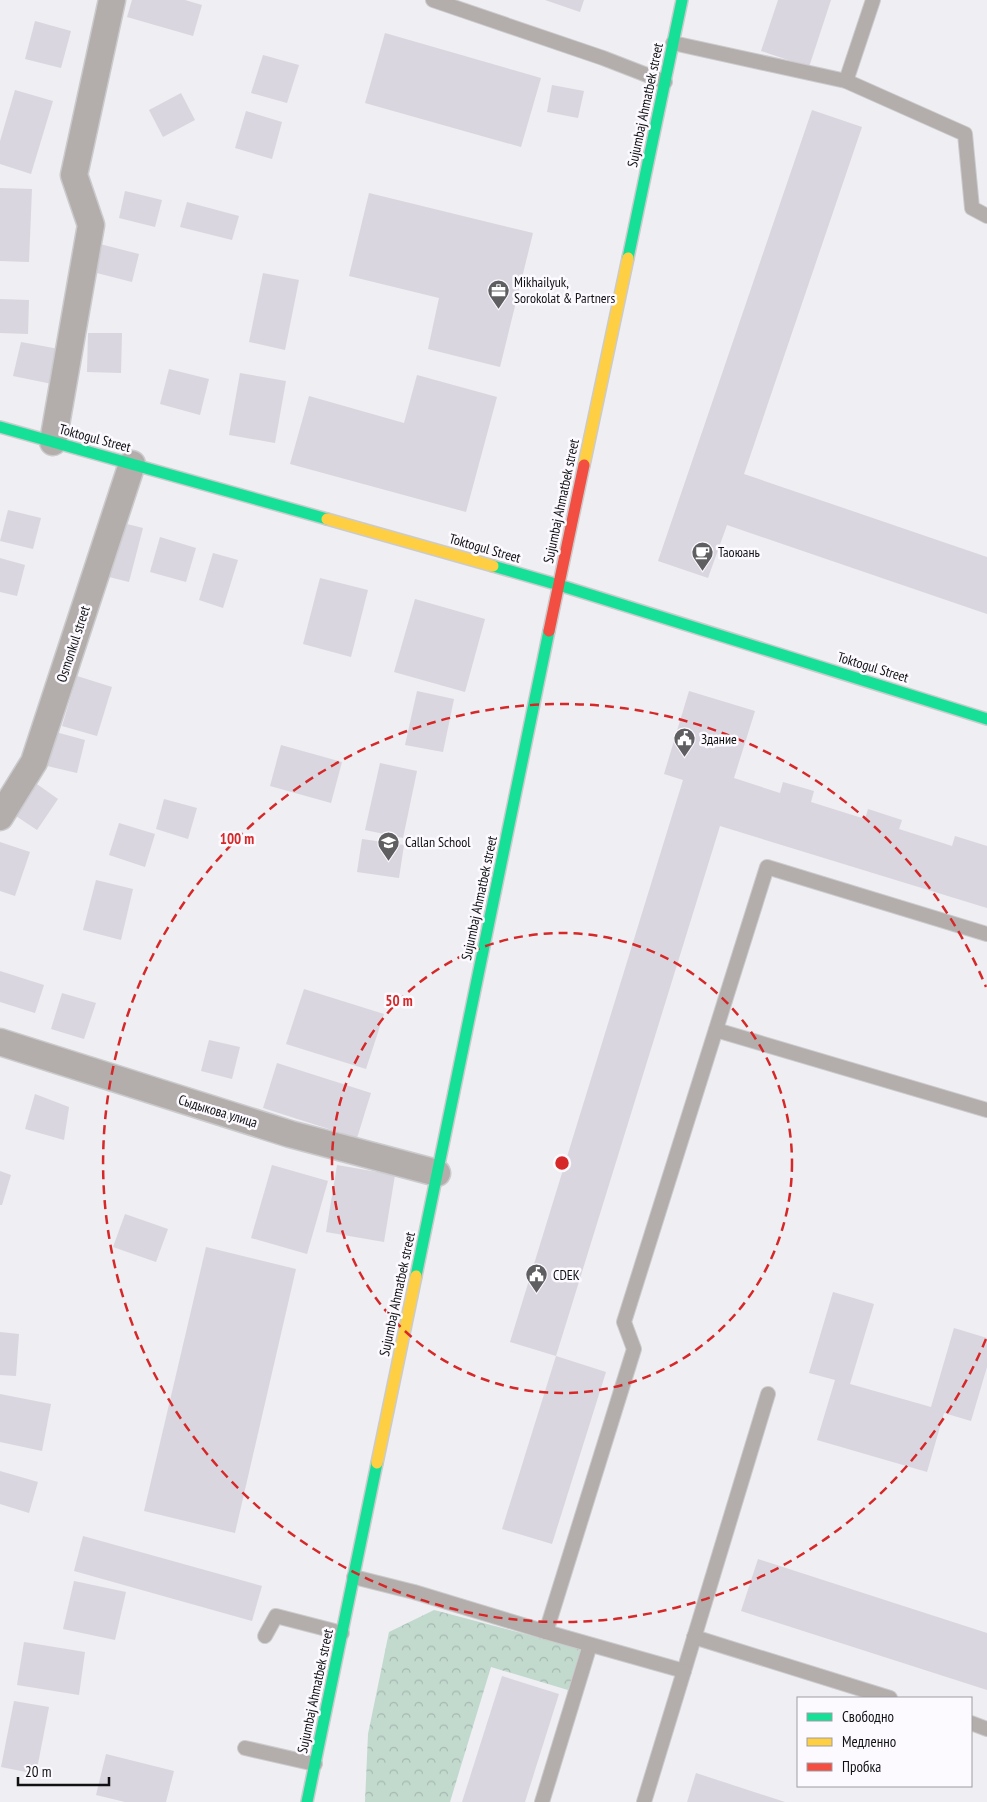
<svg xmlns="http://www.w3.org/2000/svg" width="987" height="1802" font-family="'PT Sans Narrow',sans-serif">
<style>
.forest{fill:url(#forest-crowns)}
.building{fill:#d9d6df}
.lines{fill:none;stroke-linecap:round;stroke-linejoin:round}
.lane-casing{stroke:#cbcbcd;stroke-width:16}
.street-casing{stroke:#cbcbcd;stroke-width:29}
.fast-casing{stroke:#cbcbcd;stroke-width:14}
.slow-casing{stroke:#cbcbcd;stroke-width:14}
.jam-casing{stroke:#cbcbcd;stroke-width:14}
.lane{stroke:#b3adac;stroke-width:14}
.street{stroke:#b3adac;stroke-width:26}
.fast{stroke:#16e098;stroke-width:11}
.slow{stroke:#ffcf43;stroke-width:11}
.jam{stroke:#f24e42;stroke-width:11}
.ring{fill:none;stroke:#d62828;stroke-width:2.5;stroke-dasharray:9 6}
.labels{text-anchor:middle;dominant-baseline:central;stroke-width:5;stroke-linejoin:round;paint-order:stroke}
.street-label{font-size:14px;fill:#111113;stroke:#fcfaff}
.poi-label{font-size:14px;fill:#111113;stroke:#fcfaff;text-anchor:start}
.centre{fill:#d62828;stroke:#fcfaff;stroke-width:2.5}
.ring-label{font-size:15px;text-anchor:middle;font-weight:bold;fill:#d62828;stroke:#fcfaff;stroke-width:5;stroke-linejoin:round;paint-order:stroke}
</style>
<defs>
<pattern id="forest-crowns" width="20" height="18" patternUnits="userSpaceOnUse" patternTransform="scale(1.25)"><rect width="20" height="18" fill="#c2d9ce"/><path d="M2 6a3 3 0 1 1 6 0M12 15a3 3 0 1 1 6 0" fill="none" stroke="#a6b9b0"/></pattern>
</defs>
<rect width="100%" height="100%" fill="#efeef2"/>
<path class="forest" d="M434 1610 582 1649 568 1690 491 1667 450 1802H365L368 1734 389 1632Z"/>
<g class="building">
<path d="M132 0H185L202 5 193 36 127 17Z"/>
<path d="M545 0H584L580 12Z"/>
<path d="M778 0H831L809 67 761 51Z"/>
<path d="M35 21 71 31 61 68 25 59Z"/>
<path d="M385 33 541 78 521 147 365 103Z"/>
<path d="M263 55 299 65 287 103 251 93Z"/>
<path d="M552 85 584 91 578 118 547 112Z"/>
<path d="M15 90 53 101 31 174 0 164V141Z"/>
<path d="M181 93 195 120 163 137 149 110Z"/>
<path d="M812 110 862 127 744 474 987 557V614L727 525 708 578 658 561Z"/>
<path d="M246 111 282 122 272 159 235 148Z"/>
<path d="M0 188 32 189 29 262 0 261Z"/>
<path d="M125 191 162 200 155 227 119 218Z"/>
<path d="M369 193 533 233 500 367 428 349 439 298 349 276Z"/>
<path d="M187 202 239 216 232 240 180 227Z"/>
<path d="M96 243 139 254 132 282 89 271Z"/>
<path d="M263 273 299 280 285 350 249 342Z"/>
<path d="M0 299 29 300 28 334 0 333Z"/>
<path d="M88 333H122L121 373 87 372Z"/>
<path d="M21 342 59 349 52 384 13 376Z"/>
<path d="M169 369 209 379 200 415 160 404Z"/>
<path d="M240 373 286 381 275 443 229 435Z"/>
<path d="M417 375 497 397 466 512 290 464 309 396 404 423Z"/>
<path d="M8 510 41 518 33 549 0 541Z"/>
<path d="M119 522 143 528 129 582 105 576Z"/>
<path d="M160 537 196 548 186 582 150 572Z"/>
<path d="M213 553 238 560 223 608 199 600Z"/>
<path d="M0 558 25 565 17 596 0 592Z"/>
<path d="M320 578 368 590 351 657 303 644Z"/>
<path d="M415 599 485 619 465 692 394 672Z"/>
<path d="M77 676 112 687 97 736 62 726Z"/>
<path d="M417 691 454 699 443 752 405 745Z"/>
<path d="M689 691 755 711 734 778 780 793 783 782 814 791 811 802 865 819 868 809 902 820 899 829 952 846 955 836 987 846V908L720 826 556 1356 510 1342 683 780 664 774Z"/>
<path d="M52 731 85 740 77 773 43 765Z"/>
<path d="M281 745 342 762 331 803 270 786Z"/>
<path d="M380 763 417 771 403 838 365 830Z"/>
<path d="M34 782 58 799 37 830 13 814Z"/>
<path d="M164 799 197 808 188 839 156 829Z"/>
<path d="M119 823 155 834 145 867 109 855Z"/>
<path d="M362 839 404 845 399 878 357 872Z"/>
<path d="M0 842 30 852 15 896 0 891Z"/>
<path d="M96 880 133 889 121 940 83 930Z"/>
<path d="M0 971 44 985 35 1013 0 1002Z"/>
<path d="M304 989 384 1014 366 1069 286 1044Z"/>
<path d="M62 993 96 1003 84 1039 51 1029Z"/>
<path d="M209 1040 240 1047 232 1079 201 1071Z"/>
<path d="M277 1063 371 1093 357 1138 263 1108Z"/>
<path d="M35 1094 69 1107 64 1140 25 1129Z"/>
<path d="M272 1165 328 1181 307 1254 251 1238Z"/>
<path d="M337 1165 395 1175 384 1242 326 1232Z"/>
<path d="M0 1171 11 1175 2 1205H0Z"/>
<path d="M125 1214 168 1229 156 1262 113 1247Z"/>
<path d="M206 1247 296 1269 235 1533 144 1511Z"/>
<path d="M833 1292 874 1304 850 1384 931 1407 954 1328 987 1338V1367L971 1421 944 1413 927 1472 817 1440 835 1380 809 1373Z"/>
<path d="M0 1332 19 1334 16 1376 0 1375Z"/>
<path d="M556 1356 606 1372 552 1544 502 1529Z"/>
<path d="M0 1394 51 1404 42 1451 0 1442Z"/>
<path d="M0 1471 38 1482 29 1513 0 1504Z"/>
<path d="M83 1536 262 1586 252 1621 74 1571Z"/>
<path d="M758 1559 987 1633V1690L741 1611Z"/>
<path d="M74 1581 126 1592 115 1640 63 1629Z"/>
<path d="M24 1642 85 1652 79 1695 17 1685Z"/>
<path d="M502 1676 559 1694 525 1802H462Z"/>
<path d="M14 1701 49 1707 36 1774 1 1767Z"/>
<path d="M106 1754 174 1771 166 1802H125L96 1795Z"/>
<path d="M696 1773 785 1802H687Z"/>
</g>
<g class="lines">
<defs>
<g id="lane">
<path d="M433 0 603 58 665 82"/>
<path d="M673 43 846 81 965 134 972 208 987 216"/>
<path d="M846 81 873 0"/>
<path d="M716 1030 987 1110"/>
<path d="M354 1577 414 1592 546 1632 684 1671 768 1394"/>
<path d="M546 1632 634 1349 624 1322 767 867 987 934"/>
<path d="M265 1636 276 1616 342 1633"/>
<path d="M694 1637 890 1698"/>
<path d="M971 1723 987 1729"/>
<path d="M245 1748 315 1764"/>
<path d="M542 1802 590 1645"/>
<path d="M644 1802 684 1671"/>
</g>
<g id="street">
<path d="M53 442 91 225 74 175 112 0"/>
<path d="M0 817 34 762 132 464"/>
<path d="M0 1042 290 1134 437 1173"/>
</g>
<g id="fast">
<path d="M628 258 682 0"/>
<path d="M0 427 327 519"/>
<path d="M493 566 559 585 987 719"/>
<path d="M416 1276 549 631"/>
<path d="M307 1802 377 1463"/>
</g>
<g id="slow">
<path d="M584 465 628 258"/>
<path d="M327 519 493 566"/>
<path d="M377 1463 416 1276"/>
</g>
<path id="jam" d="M549 631 584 465"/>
</defs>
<use href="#lane" class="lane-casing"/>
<use href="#street" class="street-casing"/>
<use href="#fast" class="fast-casing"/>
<use href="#slow" class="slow-casing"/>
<use href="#jam" class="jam-casing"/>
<use href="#lane" class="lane"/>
<use href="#street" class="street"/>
<use href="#fast" class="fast"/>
<use href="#slow" class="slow"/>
<use href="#jam" class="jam"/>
</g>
<g class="ring">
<circle cx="562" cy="1163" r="230"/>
<path d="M986 1339A459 459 0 1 1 986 987"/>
</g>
<defs>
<symbol id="office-pin" viewBox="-11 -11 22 30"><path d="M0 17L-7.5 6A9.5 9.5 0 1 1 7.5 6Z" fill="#5f5e61" stroke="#fcfaff"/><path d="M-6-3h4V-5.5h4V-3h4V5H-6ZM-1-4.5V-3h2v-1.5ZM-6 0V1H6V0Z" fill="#fff"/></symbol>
<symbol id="cafe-pin" viewBox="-11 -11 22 30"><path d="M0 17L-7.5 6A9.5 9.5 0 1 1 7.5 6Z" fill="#5f5e61" stroke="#fcfaff"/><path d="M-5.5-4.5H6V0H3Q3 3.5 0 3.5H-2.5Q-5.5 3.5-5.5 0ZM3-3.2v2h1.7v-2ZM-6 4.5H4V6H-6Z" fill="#fff"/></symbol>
<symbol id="civic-pin" viewBox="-11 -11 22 30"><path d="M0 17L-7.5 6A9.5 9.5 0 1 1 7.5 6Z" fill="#5f5e61" stroke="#fcfaff"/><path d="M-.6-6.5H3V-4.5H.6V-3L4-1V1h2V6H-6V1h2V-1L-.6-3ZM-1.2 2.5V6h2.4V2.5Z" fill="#fff"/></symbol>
<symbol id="school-pin" viewBox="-11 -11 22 30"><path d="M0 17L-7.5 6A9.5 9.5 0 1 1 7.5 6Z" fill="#5f5e61" stroke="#fcfaff"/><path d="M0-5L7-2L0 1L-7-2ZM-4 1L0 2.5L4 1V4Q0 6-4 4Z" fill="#fff"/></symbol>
</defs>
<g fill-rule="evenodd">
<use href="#office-pin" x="486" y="278" width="25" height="34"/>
<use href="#cafe-pin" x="690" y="540" width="25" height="34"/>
<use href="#civic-pin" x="672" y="726" width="25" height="34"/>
<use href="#school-pin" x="376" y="830" width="25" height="34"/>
<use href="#civic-pin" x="524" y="1262" width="25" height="34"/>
</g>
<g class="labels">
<g class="street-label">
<text transform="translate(645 105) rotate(-78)">Sujumbaj Ahmatbek street</text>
<text transform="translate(95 438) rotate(15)">Toktogul Street</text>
<text transform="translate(561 501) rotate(-78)">Sujumbaj Ahmatbek street</text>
<text transform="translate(485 548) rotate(16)">Toktogul Street</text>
<text transform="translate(73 644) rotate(-72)">Osmonkul street</text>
<text transform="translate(873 667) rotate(17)">Toktogul Street</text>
<text transform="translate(479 898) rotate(-78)">Sujumbaj Ahmatbek street</text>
<text transform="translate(218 1111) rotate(17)">Сыдыкова улица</text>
<text transform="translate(397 1294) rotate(-78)">Sujumbaj Ahmatbek street</text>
<text transform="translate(315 1691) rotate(-78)">Sujumbaj Ahmatbek street</text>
</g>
<g class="poi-label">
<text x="514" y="282">Mikhailyuk,<tspan x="514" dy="16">Sorokolat &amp; Partners</tspan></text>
<text x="718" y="552">Таоюань</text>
<text x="701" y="739">Здание</text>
<text x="405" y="842">Callan School</text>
<text x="553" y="1275">CDEK</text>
</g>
</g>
<circle cx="562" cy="1163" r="8" class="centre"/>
<g class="ring-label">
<text x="237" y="844">100 m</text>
<text x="399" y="1006">50 m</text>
</g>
<rect x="797" y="1697" width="175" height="90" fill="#fcfaff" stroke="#9e9da1"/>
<rect x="807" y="1713" width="25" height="8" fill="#16e098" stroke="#9e9da1"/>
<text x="842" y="1722" font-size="15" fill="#111113">Свободно</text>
<rect x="807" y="1738" width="25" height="8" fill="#ffcf43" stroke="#9e9da1"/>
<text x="842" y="1747" font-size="15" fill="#111113">Медленно</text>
<rect x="807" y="1763" width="25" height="8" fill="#f24e42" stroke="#9e9da1"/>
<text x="842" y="1772" font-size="15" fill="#111113">Пробка</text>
<path d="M18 1777v8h91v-8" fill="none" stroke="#111113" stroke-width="2.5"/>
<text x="25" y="1777" font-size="15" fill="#111113" stroke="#fcfaff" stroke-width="4" paint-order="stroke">20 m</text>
</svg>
